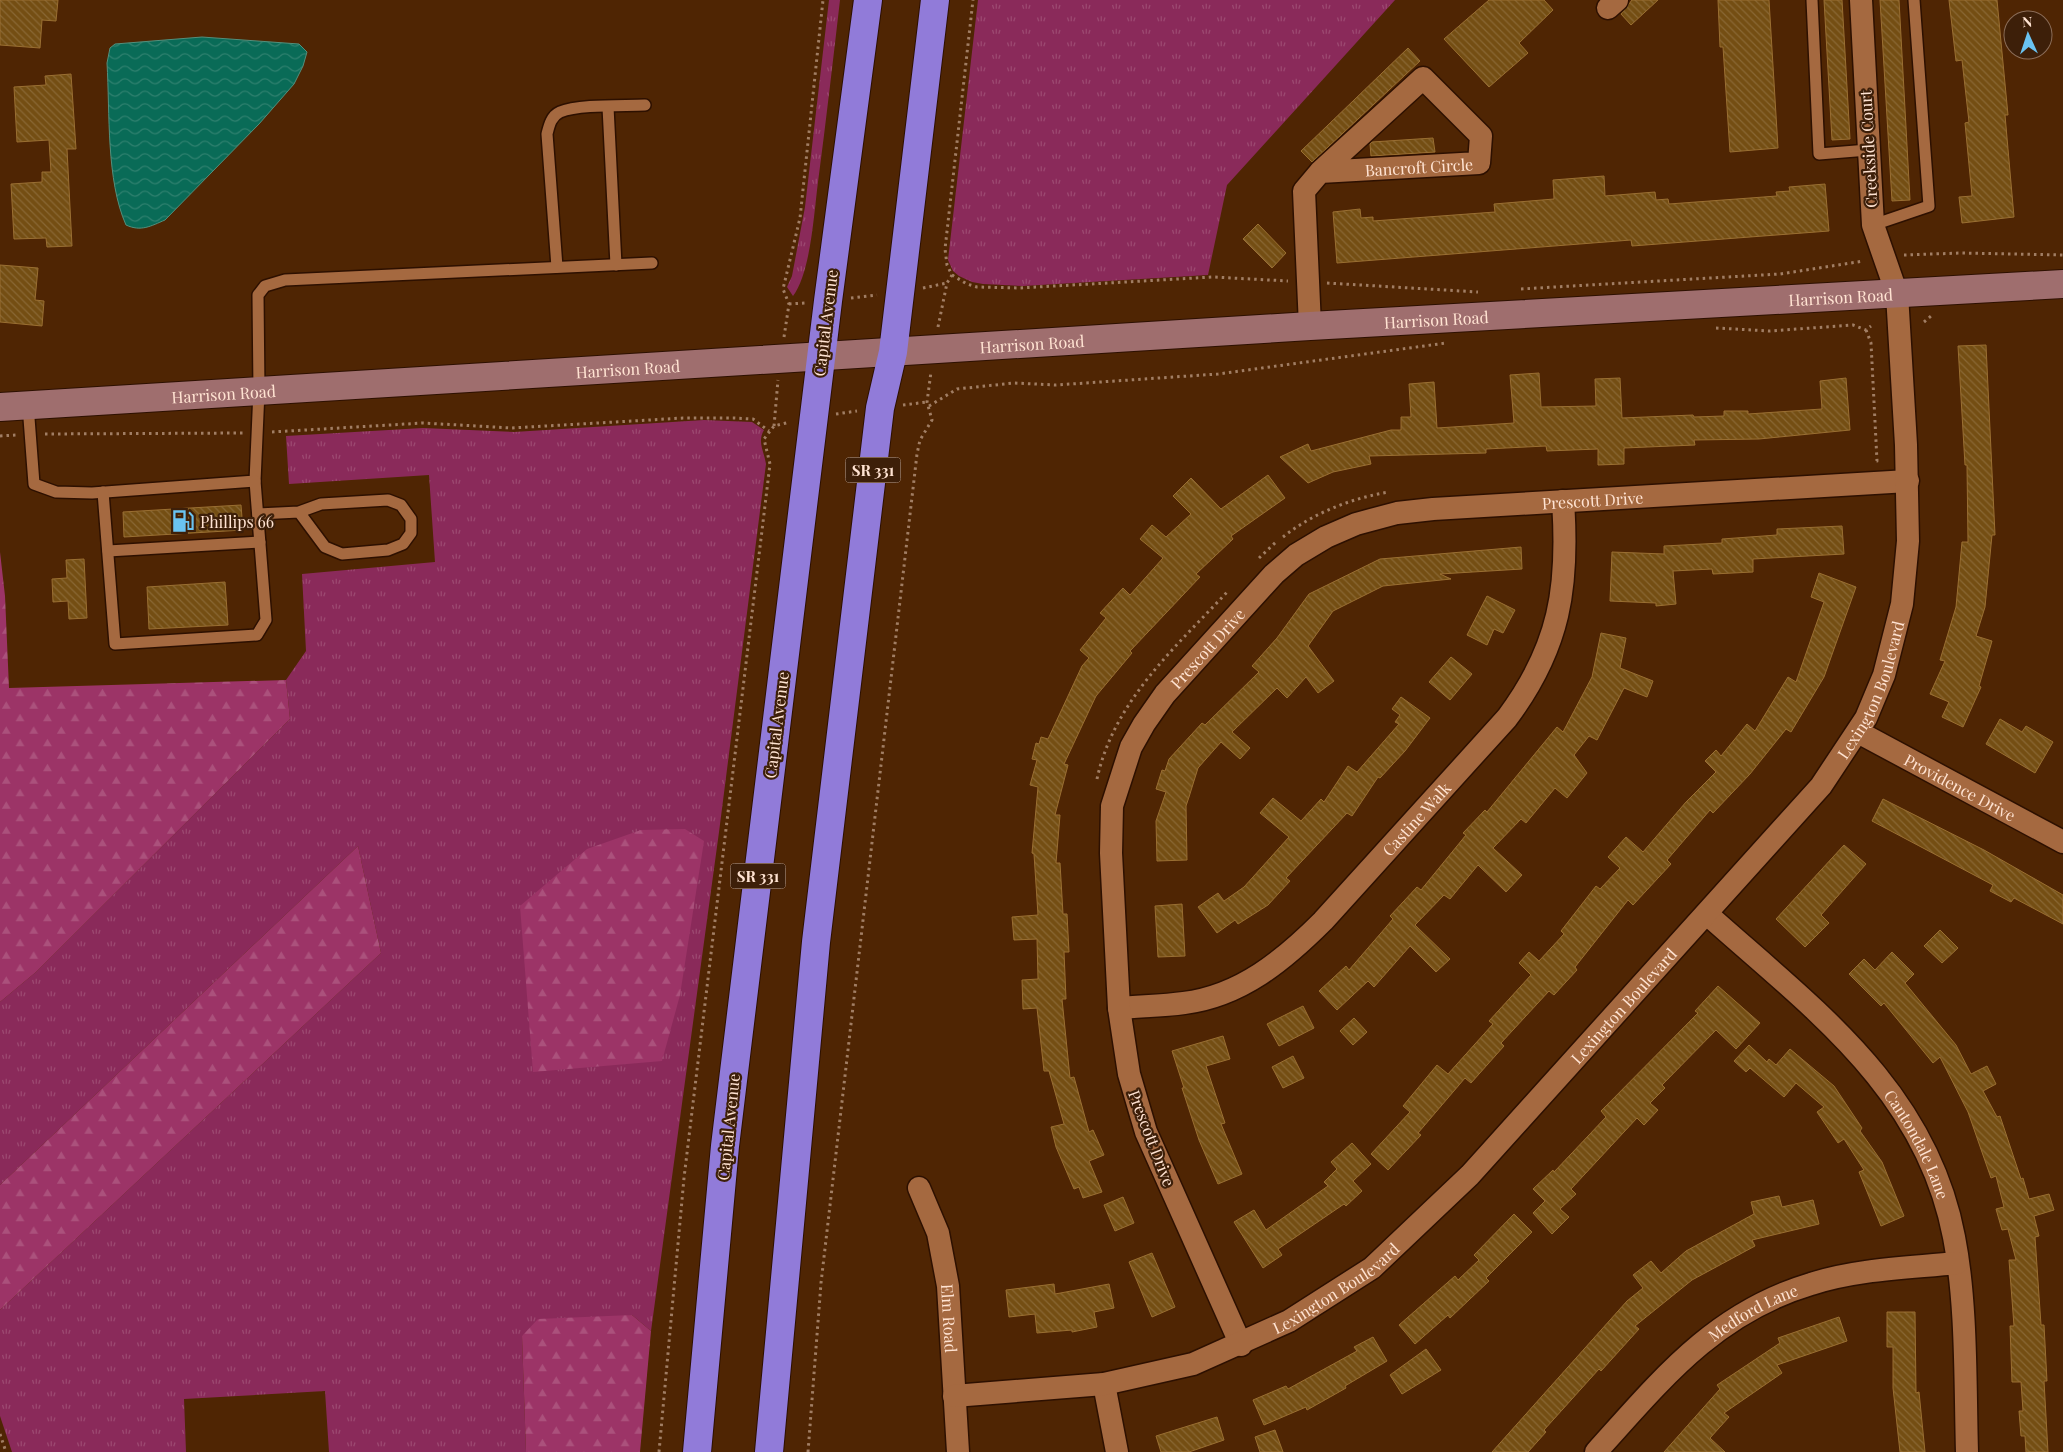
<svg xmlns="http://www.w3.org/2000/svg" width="2063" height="1452" font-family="'Playfair Display',serif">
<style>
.grass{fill:url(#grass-tufts)}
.forest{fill:url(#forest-firs)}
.water{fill:url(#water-waves);stroke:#538f7c}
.building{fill:url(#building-back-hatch);stroke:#9a6f32}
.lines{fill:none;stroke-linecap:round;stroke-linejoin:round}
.lane-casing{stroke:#2d1000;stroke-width:14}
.street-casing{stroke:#2d1000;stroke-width:25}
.secondary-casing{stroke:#2d1000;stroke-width:30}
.highway-casing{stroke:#2d1000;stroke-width:30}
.path{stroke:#a17e64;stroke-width:3;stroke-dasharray:2.5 4;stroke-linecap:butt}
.lane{stroke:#a56940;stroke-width:11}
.street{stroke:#a56940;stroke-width:22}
.secondary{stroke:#9f6e6e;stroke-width:28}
.highway{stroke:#917bd9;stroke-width:28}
.labels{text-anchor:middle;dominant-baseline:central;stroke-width:4.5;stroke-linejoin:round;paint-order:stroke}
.shield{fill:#3d1f09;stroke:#c5a896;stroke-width:1}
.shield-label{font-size:15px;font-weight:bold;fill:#ffe3d2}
.street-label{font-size:16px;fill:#ffe3d2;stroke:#3d1f09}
.poi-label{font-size:16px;fill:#ffe3d2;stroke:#3d1f09;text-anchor:start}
</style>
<defs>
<pattern id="grass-tufts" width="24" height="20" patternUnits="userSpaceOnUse" patternTransform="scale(1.25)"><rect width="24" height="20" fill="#8a2a5a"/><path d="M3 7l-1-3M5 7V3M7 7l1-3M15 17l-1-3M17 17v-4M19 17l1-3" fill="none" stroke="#9c4971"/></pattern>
<pattern id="forest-firs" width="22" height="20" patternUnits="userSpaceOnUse" patternTransform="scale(1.25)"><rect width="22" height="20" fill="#9c3467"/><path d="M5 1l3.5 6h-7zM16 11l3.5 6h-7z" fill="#ab517c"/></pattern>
<pattern id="water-waves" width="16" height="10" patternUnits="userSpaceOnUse" patternTransform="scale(1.25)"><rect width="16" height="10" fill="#096b57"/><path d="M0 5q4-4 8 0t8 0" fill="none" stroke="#2e806e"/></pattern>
<pattern id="building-back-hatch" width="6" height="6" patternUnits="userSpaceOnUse" patternTransform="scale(1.25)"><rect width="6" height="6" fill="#744e13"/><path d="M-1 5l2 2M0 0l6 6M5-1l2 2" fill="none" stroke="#896734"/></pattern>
</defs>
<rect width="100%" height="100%" fill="#4f2503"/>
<g class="grass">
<path d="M829 0H840C833 61 826 121 818 182 814 212 811 272 793 296L787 287 792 276 805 207Z"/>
<path d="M978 0H1395L1227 185 1208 275 1023 286 983 284 972 282 959 276 953 271 948 260Z"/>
<path d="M704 420 752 422 764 430C757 442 764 451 766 464L719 832 651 1331 632 1315 522 1336 526 1452H329L325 1391 184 1399 186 1452H12L0 1416V1310L381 953 358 846 0 1185V1002L36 972 290 719 286 680 306 651 302 574 435 562 429 475 289 484 286 436 423 428 514 432Z"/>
</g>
<g class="forest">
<path d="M0 552 5 596 9 688 286 680 290 719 36 972 0 1002Z"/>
<path d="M685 829 704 841 680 995 662 1061 533 1072 520 906 587 849 641 830Z"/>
<path d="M358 846 381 953 0 1310V1185Z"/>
<path d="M632 1315 651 1331 640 1452H526L522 1336 538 1319Z"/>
</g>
<path class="water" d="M202 37 299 44 307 52 303 66 294 84 259 124 165 220C151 226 141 232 126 225 106 180 110 113 107 63L110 48 115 44Z"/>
<g class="building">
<path d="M0 0H58L56 21 42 20 40 48 0 45Z"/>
<path d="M1489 0H1544L1553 10 1519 43 1528 53 1489 87 1444 39Z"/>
<path d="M1632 0H1658L1631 25 1621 14Z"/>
<path d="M1718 0H1769L1778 148 1730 152 1723 47H1720Z"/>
<path d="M1824 0H1842L1850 139 1832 140Z"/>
<path d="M1880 0H1899L1910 200 1892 201Z"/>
<path d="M1949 0H1997L2008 115H2005L2014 217 1962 223 1959 197 1972 196 1965 123 1969 122 1962 60 1956 61Z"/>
<path d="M1408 48 1420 61 1312 162 1301 151Z"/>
<path d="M71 74 76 149H67L72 246 47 247 46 238 14 239 11 184 42 182V172H51L49 140 17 142 14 87 46 85 45 76Z"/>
<path d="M1433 138 1435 152 1371 156 1370 144 1372 142Z"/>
<path d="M1604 176 1605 196 1655 192 1656 200 1668 199 1669 204 1777 196 1776 192 1790 191 1789 187 1825 184 1829 231 1632 246 1631 240 1337 263 1333 212 1360 209 1361 218 1373 217V221L1495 212 1494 204 1554 199 1553 180Z"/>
<path d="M1258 224 1286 253 1272 268 1243 239Z"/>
<path d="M0 265 38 268 35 300 44 301 42 326 0 322Z"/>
<path d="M1986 345 1995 535H1992L1985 607 1976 636 1992 641 1979 686 1981 687 1963 727 1942 717 1949 702 1930 694 1945 661 1940 660 1956 607 1962 542H1968L1967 465H1965L1958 346Z"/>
<path d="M1539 373 1541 407 1596 406 1595 379 1620 378 1622 418 1693 415 1694 417 1724 416V411H1748V414L1822 409 1820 381 1846 378 1850 430 1759 439 1694 440 1695 445 1624 448V464L1598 465V449L1547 451 1546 446 1486 449V453L1369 456 1371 464 1333 472 1308 483 1280 457 1308 444 1311 451 1391 430H1401V417H1411L1409 384 1434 382 1437 428 1514 423 1510 375Z"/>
<path d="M1268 475 1285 498 1231 536 1233 539 1196 574 1200 577 1130 651 1132 653 1096 696 1064 764 1068 765 1055 815H1060L1056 863H1060L1063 914H1067L1069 952H1064L1066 999H1062L1070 1078 1074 1077 1089 1132 1093 1130 1104 1155 1089 1161 1102 1192 1083 1198 1079 1187 1074 1189 1056 1147 1051 1127 1064 1124 1049 1071H1044L1037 1008 1023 1009 1022 980 1038 979 1037 939 1014 940 1012 917 1038 915 1034 854 1032 853 1038 787 1030 785 1037 760 1032 759 1036 743 1039 744 1041 737 1048 739 1082 666 1089 658 1080 650 1106 618 1100 613 1123 588 1130 595 1163 558 1140 539 1152 525 1166 537 1191 514 1173 496 1191 478 1221 509Z"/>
<path d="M241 505 243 530 124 537 123 512Z"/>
<path d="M1842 526 1844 554 1753 559V572L1713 574 1712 569 1673 571 1676 604 1656 606V603L1610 601 1612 552 1664 554V546L1722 543V539L1777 535V529Z"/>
<path d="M1521 547 1522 569 1440 574 1451 579 1383 586 1333 611 1308 646 1334 681 1318 693 1306 677 1287 698 1277 688 1232 732 1250 748 1240 759 1221 742 1198 768 1189 797 1186 806 1187 860 1157 861 1156 821 1166 792 1156 789 1162 770 1165 771 1169 759 1202 723 1205 725 1259 672 1252 666 1277 638 1309 594 1380 559Z"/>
<path d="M84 559 87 618 69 619 68 601 53 602 52 579 67 578 66 560Z"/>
<path d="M1819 573 1856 587 1824 677 1791 732 1786 729 1750 774 1713 813 1710 810 1667 860 1671 864 1633 905 1628 900 1575 967 1577 970 1554 995 1549 991 1501 1043 1504 1046 1471 1083 1465 1078 1418 1133 1421 1135 1388 1170 1371 1154 1410 1112 1403 1106 1437 1065 1448 1074 1493 1024 1489 1021 1531 975 1519 963 1529 952 1539 961 1564 934 1561 931 1596 886 1600 889 1620 868 1608 857 1626 837 1643 852 1686 802 1716 772 1705 761 1716 750 1721 756 1747 724 1755 731 1788 677 1796 682 1824 602 1811 597Z"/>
<path d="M225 582 228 625 149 629 147 587Z"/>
<path d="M1487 596 1515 610 1503 633 1494 629 1487 645 1467 635Z"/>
<path d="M1601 633 1626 638 1620 668 1653 681 1647 697 1624 688 1597 740 1589 736 1574 755 1587 773 1567 798 1555 788 1526 823 1521 819 1493 848 1522 875 1506 892 1478 865 1450 899 1444 895 1415 925 1450 959 1436 972 1410 946 1374 987 1368 981 1337 1010 1319 991 1346 966 1349 970 1393 919 1390 916 1417 887 1421 890 1466 835 1463 833 1485 810 1487 812 1557 727 1563 732 1592 677Z"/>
<path d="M1451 657 1472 674 1450 700 1429 682Z"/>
<path d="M1401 697 1430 718 1405 751 1380 778 1378 777 1352 816 1347 813 1286 878 1290 881 1268 905 1238 924 1235 920 1217 933 1198 907 1218 893 1224 901 1244 887 1289 837 1260 813 1273 798 1301 821 1321 799 1324 802 1348 766 1357 772 1399 724 1395 722 1400 715 1392 709Z"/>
<path d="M2000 719 2022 732 2026 726 2053 742 2035 773 1986 744Z"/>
<path d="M1883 799 1984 850 2063 895V924L2014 898 2011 902 1990 891 1993 885 1872 821Z"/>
<path d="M1844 845 1866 864 1821 915 1829 923 1805 947 1776 919Z"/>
<path d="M1182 904 1185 956 1158 957 1155 906Z"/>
<path d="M1940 930 1958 948 1942 963 1924 946Z"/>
<path d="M1892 952 1914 974 1905 983 1956 1045 1971 1074 1987 1066 1996 1084 1983 1091 1997 1117 2000 1116 2021 1179 2023 1178 2029 1199 2049 1194 2054 1210 2034 1216 2039 1236 2035 1237 2041 1325H2044L2047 1381H2044L2048 1452H2026L2025 1436H2021L2019 1411H2023L2021 1382H2012L2010 1326H2014L2009 1260H2016L2008 1229 2002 1230 1996 1209 2004 1207 1996 1176 1991 1178 1968 1112 1940 1057 1933 1063 1884 1003 1881 1006 1849 974 1864 959 1875 970Z"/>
<path d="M1718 986 1760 1023 1736 1049 1716 1030 1662 1085 1665 1088 1650 1103 1658 1110 1644 1125 1637 1118 1571 1189 1576 1194 1560 1209 1569 1217 1552 1234 1533 1213 1545 1201 1533 1189 1553 1170 1554 1172 1606 1117 1601 1111 1698 1013 1695 1011Z"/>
<path d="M1303 1006 1314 1028 1279 1046 1267 1024Z"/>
<path d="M1354 1018 1367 1032 1353 1045 1340 1031Z"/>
<path d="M1223 1036 1230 1059 1206 1066 1225 1123 1221 1124 1242 1174 1218 1184 1199 1140 1182 1088H1184L1172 1051Z"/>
<path d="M1749 1045 1767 1062 1769 1059 1776 1065 1790 1049 1834 1086 1862 1128 1860 1131 1882 1162 1904 1216 1881 1226 1859 1172 1864 1170 1844 1139 1838 1143 1817 1112 1824 1107 1796 1083 1784 1097 1750 1068 1746 1072 1734 1061Z"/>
<path d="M1293 1056 1304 1078 1283 1088 1272 1067Z"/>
<path d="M1352 1143 1371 1164 1353 1181 1362 1191 1346 1206 1344 1204 1278 1249 1282 1255 1263 1268 1234 1222 1254 1210 1266 1230 1328 1186 1324 1182 1337 1169 1331 1162Z"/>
<path d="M1779 1196 1782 1207 1813 1200 1819 1224 1752 1240 1755 1246 1692 1280 1635 1326 1639 1329 1601 1371 1599 1369 1544 1430 1546 1432 1528 1452H1492L1627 1301 1643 1288 1633 1275 1651 1261 1661 1273 1686 1251 1754 1214 1751 1202Z"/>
<path d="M1123 1197 1134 1223 1115 1231 1104 1205Z"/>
<path d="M1514 1214 1532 1232 1486 1278 1489 1281 1450 1318 1448 1315 1415 1344 1399 1325 1455 1276 1458 1280 1479 1260 1474 1255Z"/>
<path d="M1152 1253 1175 1307 1152 1317 1129 1262Z"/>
<path d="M1054 1284 1055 1294 1109 1284 1114 1308 1094 1312 1097 1327 1072 1332V1330L1037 1333 1035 1314 1009 1317 1006 1290Z"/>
<path d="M1887 1312H1915L1916 1393 1919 1392 1925 1452H1900L1893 1388V1347H1887Z"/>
<path d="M1839 1317 1847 1341 1777 1365 1782 1373 1724 1413 1729 1417 1710 1438 1725 1452H1664L1720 1389 1717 1385 1780 1343 1778 1338Z"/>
<path d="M1373 1337 1387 1361 1345 1386 1346 1388 1307 1410 1306 1407 1264 1425 1253 1400 1286 1386 1288 1389 1357 1351 1354 1347Z"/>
<path d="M1426 1349 1441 1370 1402 1394 1390 1375Z"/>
<path d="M1217 1417 1224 1440 1189 1452H1161L1156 1436Z"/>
<path d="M1275 1430 1283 1452H1260L1255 1437Z"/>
</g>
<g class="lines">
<defs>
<g id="lane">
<path d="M1812 0 1819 154 1868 150"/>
<path d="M608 107 616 265"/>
<path d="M1873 225 1929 206 1914 0"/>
<path d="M557 267 547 134C549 126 551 116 560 112 579 104 623 106 645 105"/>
<path d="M28 405 34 484 56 492 92 493 255 481 259 391 258 295 265 286 285 280 652 263"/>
<path d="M103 492 115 644 257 635 266 620 255 481"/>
<path d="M258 514 299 512 321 504 388 500 401 505 411 519V533L403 544 388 550 342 554 325 547 299 512"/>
<path d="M108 551 260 542"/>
</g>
<g id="street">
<path d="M1608 8 1617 0"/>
<path id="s1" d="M1310 326 1304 191 1320 172 1479 163 1481 136 1423 78 1320 172"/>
<path id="s2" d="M1858 732 2063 842"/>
<path id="s3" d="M1707 914C1812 1008 1926 1089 1954 1237 1967 1304 1965 1383 1967 1452"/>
<path id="s4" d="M1119 1008C1141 1006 1163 1006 1184 1003 1241 996 1284 960 1323 921L1507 718C1560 647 1569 587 1563 501"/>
<path id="s5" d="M919 1188 938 1233 948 1286 958 1452"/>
<path id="s6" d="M1241 1345 1146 1132 1129 1074 1119 1008 1111 853 1112 806 1131 747 1144 724 1165 694 1274 574 1296 555 1326 537 1356 524 1397 513 1433 509 1908 481"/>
<path d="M1104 1384 1117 1452"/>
<path id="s7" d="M954 1396 1104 1384 1193 1364 1289 1321 1372 1268 1470 1175 1821 786 1866 718 1884 675 1902 604 1908 541 1906 445 1897 294 1873 225 1861 0"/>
<path id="s8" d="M1596 1452C1661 1380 1714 1313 1811 1284 1857 1269 1909 1268 1957 1263"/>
</g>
<g id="secondary">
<path id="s9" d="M0 407 1310 326 2063 284"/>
</g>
<g id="highway">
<path d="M697 1452 725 1146 828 301 868 0"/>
<path d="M769 1452 816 942 880 408 893 352 935 0"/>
</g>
</defs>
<use href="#lane" class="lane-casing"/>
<use href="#street" class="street-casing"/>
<use href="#secondary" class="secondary-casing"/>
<use href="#highway" class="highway-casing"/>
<g class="path">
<path d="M1904 255 1961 253 2063 255"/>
<path d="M952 275 967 284 977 287 1020 288 1213 277 1288 281"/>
<path d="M1327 283 1478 292"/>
<path d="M923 288 947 283"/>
<path d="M1521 289 1780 274 1864 261"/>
<path d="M851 298 877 295"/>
<path d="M789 304 805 303"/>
<path d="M1924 322 1931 316"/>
<path d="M938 327 947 283 952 275 947 265 945 249 973 0"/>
<path d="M1716 328 1770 331 1853 325 1866 330 1871 326"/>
<path d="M1866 330 1871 343 1877 461H1874"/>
<path d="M784 337 789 304 783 289 800 218 823 0"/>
<path d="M903 405 927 402"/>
<path d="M929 406 957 389 1014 383 1056 385 1218 374 1446 343"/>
<path d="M836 414 857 411"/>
<path d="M774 426 778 380"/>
<path d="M272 432 423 423 512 428 683 418H733L753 419 769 431"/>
<path d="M45 434 243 433"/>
<path d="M0 436 16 435"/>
<path d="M1283 537C1313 513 1352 498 1389 492"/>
<path d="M1259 558 1276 542"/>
<path d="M1097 779C1114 700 1176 647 1229 590"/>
<path d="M0 1434 6 1452"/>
<path d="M659 1452 684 1178 770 464 764 439 774 426 790 422"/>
<path d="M808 1452 821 1283 917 454 920 440 932 420 927 402 931 372"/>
</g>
<use href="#lane" class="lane"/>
<use href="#street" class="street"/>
<use href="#secondary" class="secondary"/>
<use href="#highway" class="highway"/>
</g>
<defs>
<symbol id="fuel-bare" viewBox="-9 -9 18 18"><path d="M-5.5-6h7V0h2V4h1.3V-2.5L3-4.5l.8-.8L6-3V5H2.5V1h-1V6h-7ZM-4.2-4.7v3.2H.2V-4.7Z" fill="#6ac3f1" stroke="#3d1f09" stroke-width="2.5" paint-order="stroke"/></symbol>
</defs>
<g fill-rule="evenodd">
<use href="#fuel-bare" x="167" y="505" width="32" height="32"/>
</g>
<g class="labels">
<g class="shield">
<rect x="845.5" y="457.5" width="55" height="25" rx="4"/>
<rect x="730.5" y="863.5" width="55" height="25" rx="4"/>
</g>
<g class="shield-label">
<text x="873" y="470">SR 331</text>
<text x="758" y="876">SR 331</text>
</g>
<g class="street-label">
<text transform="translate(1868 149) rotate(-93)">Creekside Court</text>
<text stroke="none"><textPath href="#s1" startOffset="259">Bancroft Circle</textPath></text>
<text stroke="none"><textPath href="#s9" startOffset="1844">Harrison Road</textPath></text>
<text stroke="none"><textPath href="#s9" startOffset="1439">Harrison Road</textPath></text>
<text transform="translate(825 323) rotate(-83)">Capital Avenue</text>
<text stroke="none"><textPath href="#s9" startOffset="1034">Harrison Road</textPath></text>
<text stroke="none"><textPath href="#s9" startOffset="629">Harrison Road</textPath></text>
<text stroke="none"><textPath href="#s9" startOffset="224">Harrison Road</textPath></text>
<text stroke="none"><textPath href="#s6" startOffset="1185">Prescott Drive</textPath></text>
<text stroke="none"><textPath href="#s6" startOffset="750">Prescott Drive</textPath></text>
<text stroke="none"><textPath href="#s7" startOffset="1214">Lexington Boulevard</textPath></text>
<text transform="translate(776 725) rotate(-83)">Capital Avenue</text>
<text stroke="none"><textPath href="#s2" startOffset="116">Providence Drive</textPath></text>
<text stroke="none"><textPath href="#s4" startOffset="368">Castine Walk</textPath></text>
<text stroke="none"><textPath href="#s7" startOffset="809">Lexington Boulevard</textPath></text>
<text transform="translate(728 1127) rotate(-84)">Capital Avenue</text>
<text transform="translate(1152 1138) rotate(69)">Prescott Drive</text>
<text stroke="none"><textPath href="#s3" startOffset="315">Cantondale Lane</textPath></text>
<text stroke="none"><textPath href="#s7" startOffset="404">Lexington Boulevard</textPath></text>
<text stroke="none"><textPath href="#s8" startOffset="212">Medford Lane</textPath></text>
<text stroke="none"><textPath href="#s5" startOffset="135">Elm Road</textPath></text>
</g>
<g class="poi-label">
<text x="200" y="521">Phillips 66</text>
</g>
</g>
<g transform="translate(2028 35) rotate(357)"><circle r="24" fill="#3d1f09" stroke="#8b6d59"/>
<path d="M0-4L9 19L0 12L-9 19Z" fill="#6ac3f1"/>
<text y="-8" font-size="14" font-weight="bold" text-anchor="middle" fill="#ffe3d2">N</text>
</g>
</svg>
